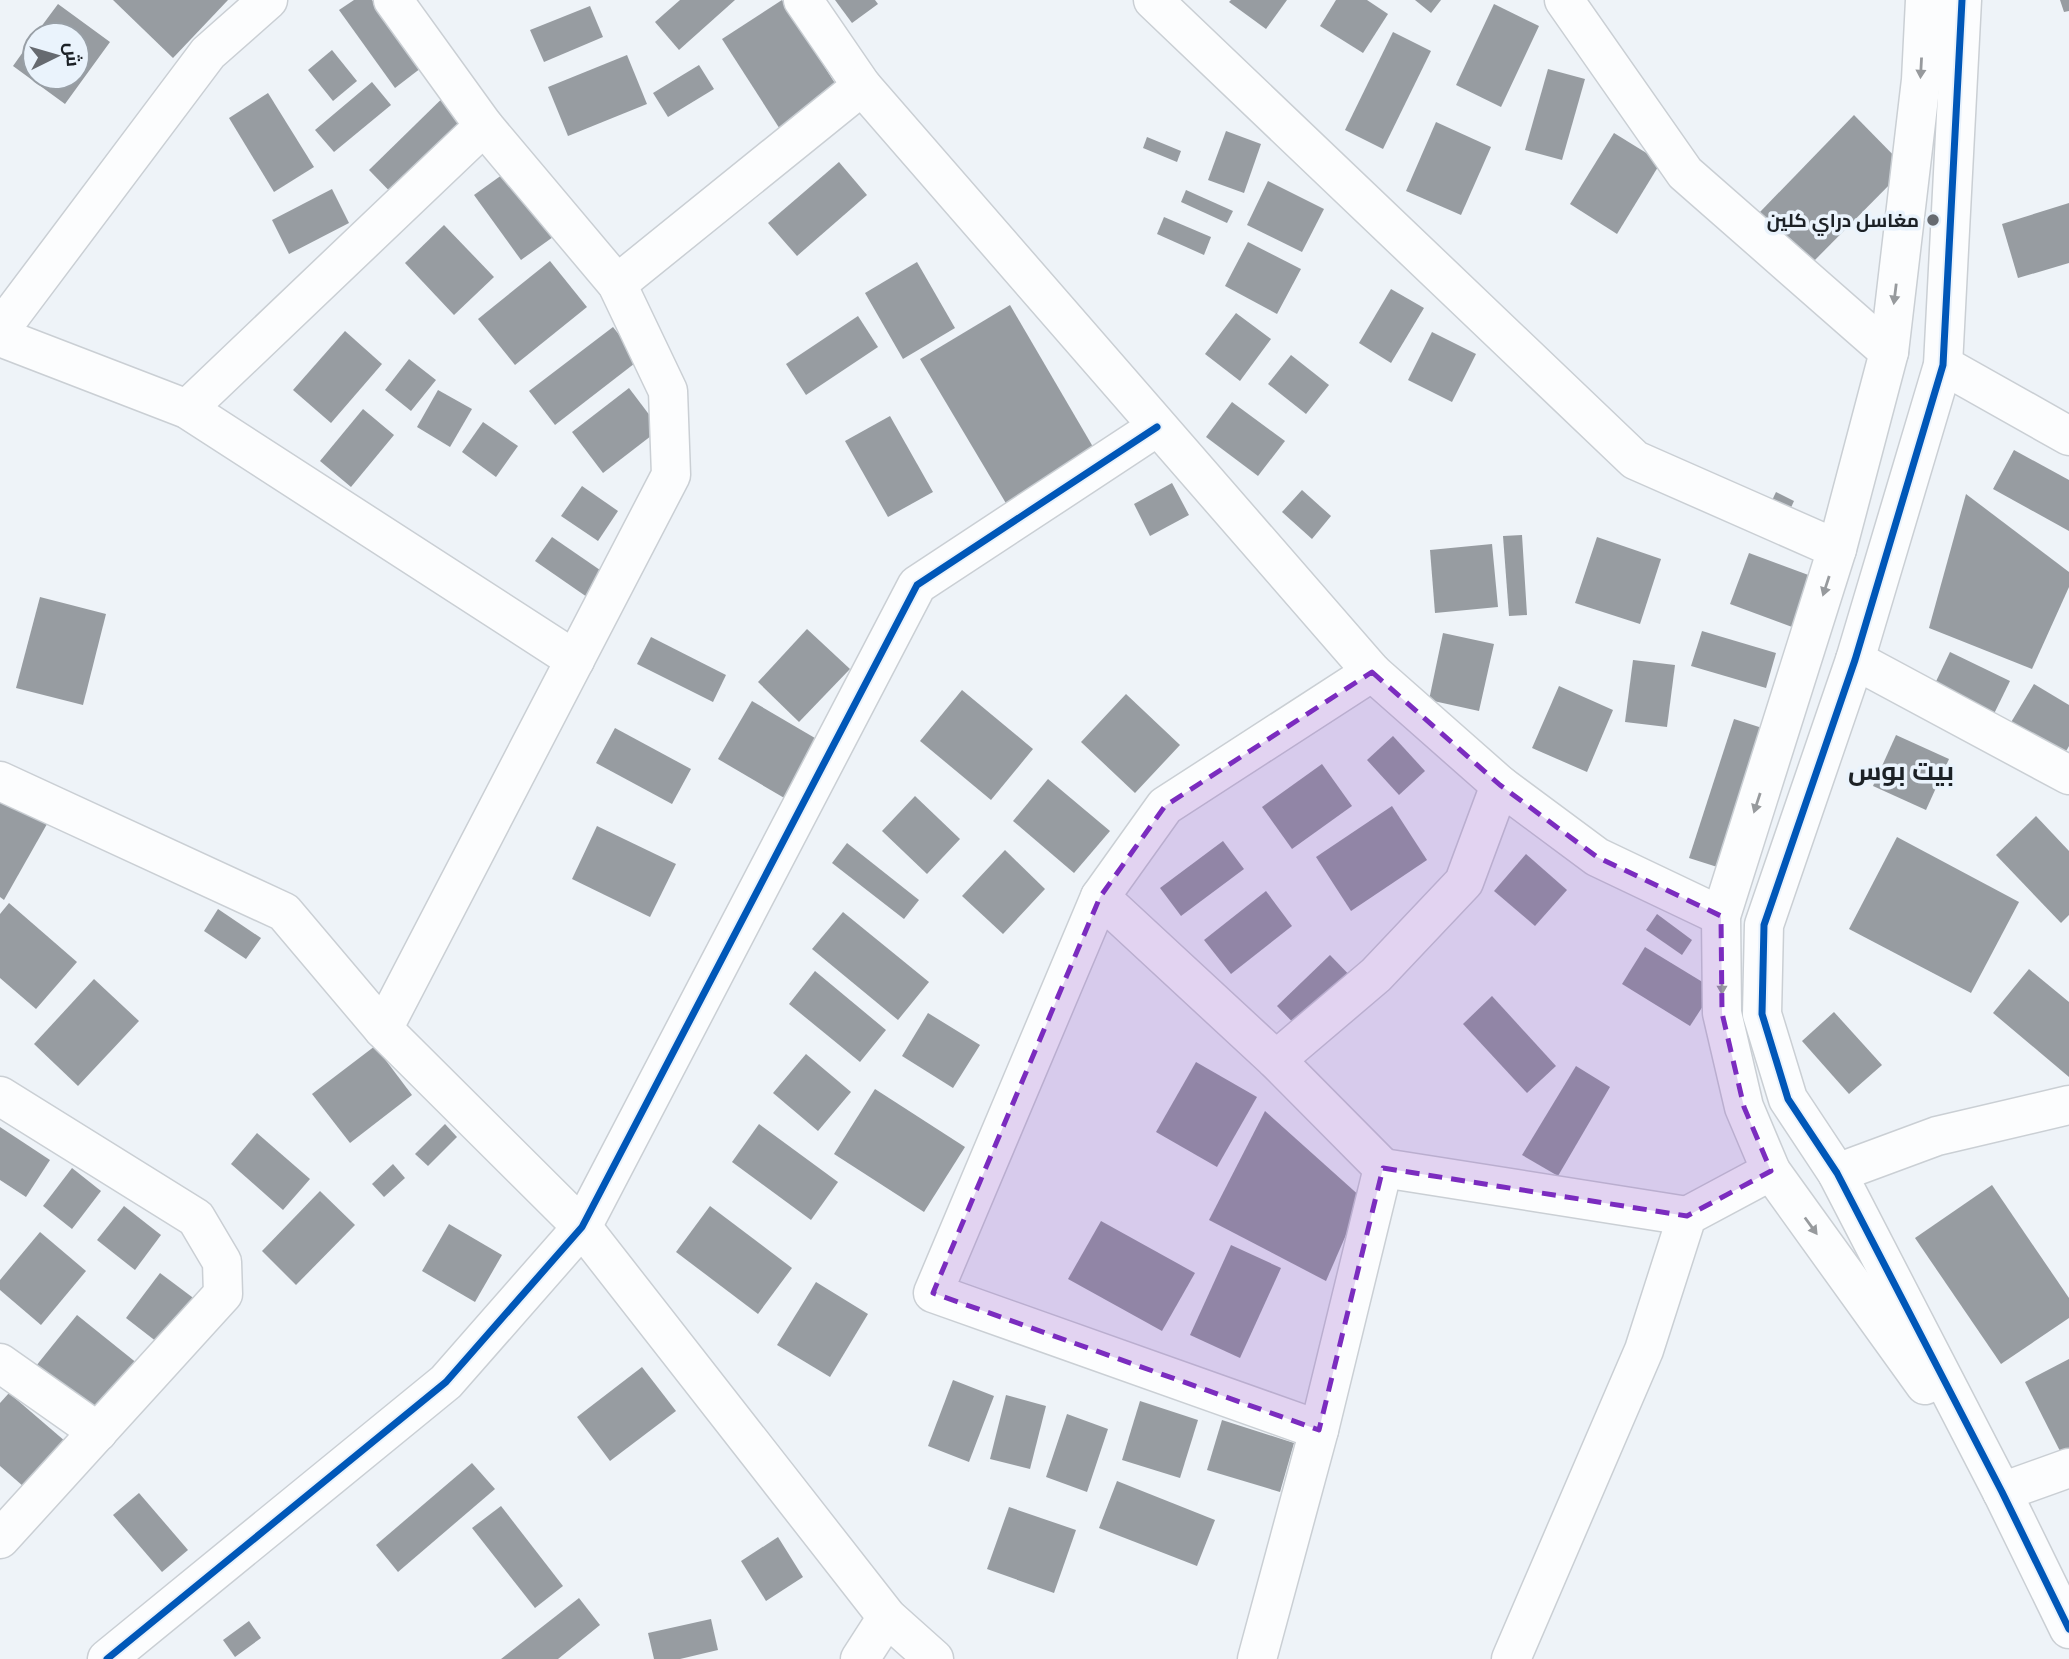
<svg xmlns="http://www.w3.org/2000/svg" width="2069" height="1659" font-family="'PT Sans',Cairo,sans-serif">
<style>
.building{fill:#979ca1}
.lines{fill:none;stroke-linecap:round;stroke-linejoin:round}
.minor-casing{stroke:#cacfd4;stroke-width:41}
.minor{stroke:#fcfdfe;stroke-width:38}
.cycleway-casing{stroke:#eaf3fc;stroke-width:11}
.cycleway{stroke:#0057b8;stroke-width:7}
.oneway{fill:#979a9d}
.marked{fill:#7b2cbf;fill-opacity:0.2;stroke:#7b2cbf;stroke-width:5;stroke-dasharray:14 9;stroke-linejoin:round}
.poi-dot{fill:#666a70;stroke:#eaf3fc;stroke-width:2.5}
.labels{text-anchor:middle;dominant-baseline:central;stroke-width:7;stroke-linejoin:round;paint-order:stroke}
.poi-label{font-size:19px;font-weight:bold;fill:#1c2126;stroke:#eaf3fc;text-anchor:end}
.district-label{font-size:26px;font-weight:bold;fill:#1c2126;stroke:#eaf3fc}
</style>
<rect width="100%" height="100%" fill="#eef3f8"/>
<g class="building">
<path d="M113 0H228L173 58Z"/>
<path d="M354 0H372L421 68 395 88 339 10Z"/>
<path d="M680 0H735L679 50 655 22Z"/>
<path d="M782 0 845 99 785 137 722 39Z"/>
<path d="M835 0H875L878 4 852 23Z"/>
<path d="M1231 0H1287L1266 29 1229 2Z"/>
<path d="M1336 0H1367L1388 14 1363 53 1320 26Z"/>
<path d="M1415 0H1441L1431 13Z"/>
<path d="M2060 0H2069V11L2064 12Z"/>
<path d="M58 4 110 42 65 104 13 66 35 35V77H77V35H35Z"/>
<path d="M1494 4 1539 26 1501 107 1456 85Z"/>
<path d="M590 6 603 37 544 62 530 30Z"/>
<path d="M1393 32 1431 51 1383 149 1345 130Z"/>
<path d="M332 50 357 81 333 101 308 70Z"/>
<path d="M627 55 647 104 568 136 548 87Z"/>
<path d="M699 65 714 89 668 117 653 93Z"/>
<path d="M1548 69 1585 79 1562 160 1525 150Z"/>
<path d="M461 80 495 116 404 206 369 170Z"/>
<path d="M372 82 391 105 334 152 315 130Z"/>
<path d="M268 93 314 167 274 192 229 118Z"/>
<path d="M1854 115 1906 168 1811 264 1760 212Z"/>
<path d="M1436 122 1491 147 1461 215 1406 191Z"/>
<path d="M1226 131 1261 144 1244 193 1208 180Z"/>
<path d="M1614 133 1661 162 1617 234 1570 204Z"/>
<path d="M1147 137 1181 151 1177 162 1143 148Z"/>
<path d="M839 162 867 195 797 256 768 223Z"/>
<path d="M506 172 553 237 521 260 474 195Z"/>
<path d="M1268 181 1324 209 1302 252 1247 225Z"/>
<path d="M332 189 349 223 289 254 272 220Z"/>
<path d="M1186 190 1233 211 1227 223 1181 202Z"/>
<path d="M2069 203V263L2018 278 2002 224Z"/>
<path d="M1164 217 1211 237 1204 255 1157 234Z"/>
<path d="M444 225 494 277 454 315 405 263Z"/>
<path d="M1248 242 1301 269 1277 314 1225 286Z"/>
<path d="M550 261 587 307 515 365 478 319Z"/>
<path d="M917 262 955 328 903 359 865 293Z"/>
<path d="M1391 289 1424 308 1391 363 1359 343Z"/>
<path d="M1010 305 1096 452 1007 505 920 359Z"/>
<path d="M1236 313 1271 339 1240 381 1205 354Z"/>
<path d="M858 316 878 347 806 395 786 364Z"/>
<path d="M613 327 639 360 555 425 529 391Z"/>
<path d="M345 331 382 364 331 423 293 390Z"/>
<path d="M1432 332 1476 354 1452 402 1408 380Z"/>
<path d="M1291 355 1329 385 1306 414 1268 384Z"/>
<path d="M409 359 436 380 411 411 385 390Z"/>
<path d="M629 388 660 429 603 473 572 432Z"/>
<path d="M438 390 472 409 450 447 417 427Z"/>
<path d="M1232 402 1285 441 1258 476 1206 437Z"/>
<path d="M363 409 394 435 351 487 320 461Z"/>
<path d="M890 416 933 492 888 517 845 441Z"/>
<path d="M483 422 518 446 496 477 462 452Z"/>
<path d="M2014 450 2069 480V531L1993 489Z"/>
<path d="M1172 483 1189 515 1150 536 1134 504Z"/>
<path d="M582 486 618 511 598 541 561 516Z"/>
<path d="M1302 490 1331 516 1312 539 1282 512Z"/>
<path d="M1776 492 1794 501 1784 523 1765 515Z"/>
<path d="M1966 494 2069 572V587L2032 669 1929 628Z"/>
<path d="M1522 535 1527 615 1509 616 1503 536Z"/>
<path d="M552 537 616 581 600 606 535 561Z"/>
<path d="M1597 537 1661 559 1640 624 1575 603Z"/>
<path d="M1492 544 1498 607 1435 613 1430 550Z"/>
<path d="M1749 553 1830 583 1811 634 1730 604Z"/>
<path d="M40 597 106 614 83 705 16 688Z"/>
<path d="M807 629 850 669 799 722 758 682Z"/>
<path d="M1702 631 1776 653 1766 688 1691 666Z"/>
<path d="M1443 633 1494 644 1479 711 1429 700Z"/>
<path d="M651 637 726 675 713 702 637 664Z"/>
<path d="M1950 652 2010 681 1989 724 1930 694Z"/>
<path d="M1633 660 1675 665 1667 727 1625 722Z"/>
<path d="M2034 684 2069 705V746L2057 767 2004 734Z"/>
<path d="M1559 686 1613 710 1587 772 1532 748Z"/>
<path d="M962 690 1033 749 991 800 920 741Z"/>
<path d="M1126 694 1180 745 1135 793 1081 742Z"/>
<path d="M752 701 820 741 786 799 718 759Z"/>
<path d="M1734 719 1778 733 1733 872 1689 858Z"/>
<path d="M615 728 691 769 672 804 596 763Z"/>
<path d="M1896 735 1949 759 1926 810 1873 786Z"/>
<path d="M1393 736 1425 771 1399 795 1367 760Z"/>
<path d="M1322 764 1352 806 1292 849 1262 807Z"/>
<path d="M1048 779 1110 831 1074 873 1013 821Z"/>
<path d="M0 788 51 817 4 900 0 897Z"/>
<path d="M915 796 960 839 927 874 882 831Z"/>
<path d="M1392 806 1427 860 1351 911 1316 857Z"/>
<path d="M2036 816 2069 851V915L2061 923 1996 855Z"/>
<path d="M597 826 676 864 650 917 572 879Z"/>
<path d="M1897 837 2019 902 1971 993 1849 929Z"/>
<path d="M1223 841 1244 869 1181 916 1160 888Z"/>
<path d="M847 843 919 900 904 919 832 863Z"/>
<path d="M1005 850 1045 889 1003 934 962 896Z"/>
<path d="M1526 854 1567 890 1535 926 1494 891Z"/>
<path d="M1266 891 1292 926 1231 974 1204 940Z"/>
<path d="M9 903 77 962 36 1009 0 978V914Z"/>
<path d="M218 909 261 938 246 959 204 931Z"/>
<path d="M843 912 929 982 898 1020 812 949Z"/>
<path d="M1657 914 1692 940 1682 955 1646 930Z"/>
<path d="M1645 947 1714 989 1690 1026 1622 984Z"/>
<path d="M1330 955 1360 986 1307 1037 1277 1006Z"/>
<path d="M2029 969 2069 1002V1077L1993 1013Z"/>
<path d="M815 971 886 1030 860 1062 789 1004Z"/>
<path d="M94 979 139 1021 78 1086 34 1044Z"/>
<path d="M1492 996 1556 1066 1527 1093 1463 1024Z"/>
<path d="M1834 1012 1882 1065 1849 1094 1802 1041Z"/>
<path d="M928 1013 980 1045 953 1088 902 1056Z"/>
<path d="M375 1046 412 1095 350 1143 312 1094Z"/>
<path d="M806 1054 851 1092 818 1131 773 1093Z"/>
<path d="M1196 1062 1257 1097 1217 1167 1156 1132Z"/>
<path d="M1576 1066 1610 1087 1558 1176 1522 1155Z"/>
<path d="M875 1089 965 1147 924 1212 834 1154Z"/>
<path d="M1265 1111 1362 1198 1326 1281 1209 1220Z"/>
<path d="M445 1124 457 1137 428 1166 415 1154Z"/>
<path d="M759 1124 838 1182 811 1220 732 1162Z"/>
<path d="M0 1127 50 1160 26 1197 0 1180Z"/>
<path d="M257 1133 310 1179 283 1210 231 1164Z"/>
<path d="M393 1164 405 1178 384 1197 372 1184Z"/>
<path d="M72 1168 101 1191 72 1229 43 1206Z"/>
<path d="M1992 1185 2069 1298V1318L2001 1364 1915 1238Z"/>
<path d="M320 1191 355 1225 296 1285 262 1251Z"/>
<path d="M124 1206 161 1235 135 1270 97 1240Z"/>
<path d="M710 1206 792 1268 758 1314 676 1252Z"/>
<path d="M1101 1221 1195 1273 1162 1331 1068 1279Z"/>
<path d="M449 1224 502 1255 475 1302 422 1271Z"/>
<path d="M40 1232 86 1271 41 1325 0 1290V1280Z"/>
<path d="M1231 1245 1281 1268 1240 1358 1190 1335Z"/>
<path d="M160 1273 200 1303 166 1349 126 1318Z"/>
<path d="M816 1282 868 1314 830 1377 777 1345Z"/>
<path d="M77 1315 138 1364 98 1415 36 1366Z"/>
<path d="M2069 1359V1449L2061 1453 2025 1382Z"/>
<path d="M642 1367 676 1411 610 1461 577 1417Z"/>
<path d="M953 1380 994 1396 969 1462 928 1446Z"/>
<path d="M9 1393 87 1460 47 1507 0 1466V1403Z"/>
<path d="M1006 1395 1046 1406 1030 1469 990 1459Z"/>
<path d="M1140 1401 1198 1420 1180 1478 1122 1460Z"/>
<path d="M1067 1414 1108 1429 1087 1492 1046 1477Z"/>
<path d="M1222 1420 1294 1443 1280 1492 1207 1470Z"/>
<path d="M472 1463 495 1489 398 1572 376 1545Z"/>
<path d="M1117 1481 1215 1520 1197 1566 1099 1528Z"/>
<path d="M139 1493 188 1550 162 1572 113 1515Z"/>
<path d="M501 1506 563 1586 535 1608 472 1528Z"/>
<path d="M1009 1507 1076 1530 1054 1593 987 1569Z"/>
<path d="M778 1537 803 1577 766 1601 741 1561Z"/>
<path d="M579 1598 600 1625 558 1659H501Z"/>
<path d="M711 1619 718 1650 680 1659H654L648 1633Z"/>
<path d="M249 1621 261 1638 235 1657 223 1640Z"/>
</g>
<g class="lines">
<defs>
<g id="minor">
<path d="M803 0 862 86 1372 672 1500 785 1597 857 1721 916"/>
<path d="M1153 0 1635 460 1837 549"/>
<path d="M1564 0 1685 173 1889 352"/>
<path d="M1962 0 1943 365 1855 660 1764 925 1762 1014 1788 1099 1837 1173 2002 1492 2069 1629"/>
<path d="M617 284 862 86"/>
<path d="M0 330 208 53 268 0"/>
<path d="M0 337 187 409 575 660"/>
<path d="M1943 365 2069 436"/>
<path d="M187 409 484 126"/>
<path d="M1855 660 2069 775"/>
<path d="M0 781 284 912 383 1029 582 1227 887 1617 934 1659"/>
<path d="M1100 897 1276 1060 1383 1168 1319 1430 1257 1659"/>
<path d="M383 1029 671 475 668 391 617 284 484 126 393 0"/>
<path d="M1276 1060 1376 975 1464 882 1500 785"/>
<path d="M0 1096 196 1218 222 1262 223 1294 0 1539"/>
<path d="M1383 1168 1687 1216"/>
<path d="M1837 1173 1937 1136 2069 1105"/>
<path d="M0 1363 98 1432"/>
<path d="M1925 1385 1771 1171 1744 1107 1722 1013 1721 916 1837 549 1889 352 1921 80 1925 0"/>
<path d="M1319 1430 933 1293 1100 897 1165 806 1372 672"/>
<path d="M2002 1492 2069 1468"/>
<path d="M107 1659 446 1382 582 1227 917 585 1157 427"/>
<path d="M860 1659 887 1617"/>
<path d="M1511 1659 1644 1350 1687 1216 1771 1171"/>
</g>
</defs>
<use href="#minor" class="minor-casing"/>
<use href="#minor" class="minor"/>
<defs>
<g id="cycleway">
<path d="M1962 0 1943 365 1855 660 1764 925 1762 1014 1788 1099 1837 1173 2002 1492 2069 1629"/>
<path d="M107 1659 446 1382 582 1227 917 585 1157 427"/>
</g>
</defs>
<use href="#cycleway" class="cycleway-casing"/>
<use href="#cycleway" class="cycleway"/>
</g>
<defs><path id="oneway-solid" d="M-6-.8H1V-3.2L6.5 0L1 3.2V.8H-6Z" transform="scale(1.75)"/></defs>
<g class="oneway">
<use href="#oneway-solid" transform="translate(1921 68) rotate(93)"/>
<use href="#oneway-solid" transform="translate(1895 294) rotate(97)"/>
<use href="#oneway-solid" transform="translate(1826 586) rotate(108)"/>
<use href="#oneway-solid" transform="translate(1757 803) rotate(108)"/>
<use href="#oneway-solid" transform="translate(1722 984) rotate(90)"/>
<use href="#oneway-solid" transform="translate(1811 1226) rotate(54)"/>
</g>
<path class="marked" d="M1372 672 1500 785 1597 857 1721 916 1722 1013 1744 1107 1771 1171 1687 1216 1383 1168 1319 1430 933 1293 1100 897 1165 806Z"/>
<circle class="poi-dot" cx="1933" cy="220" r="7"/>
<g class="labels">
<g class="poi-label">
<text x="1919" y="220">مغاسل دراي كلين</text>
</g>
<g class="district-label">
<text x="1901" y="770">بيت بوس</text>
</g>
</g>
<g transform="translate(56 56) rotate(85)"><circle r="33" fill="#eaf3fc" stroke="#989fa6" stroke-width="2"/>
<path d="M0-5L12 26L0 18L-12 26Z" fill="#666a70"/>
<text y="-10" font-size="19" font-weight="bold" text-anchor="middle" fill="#1c2126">ش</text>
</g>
</svg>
